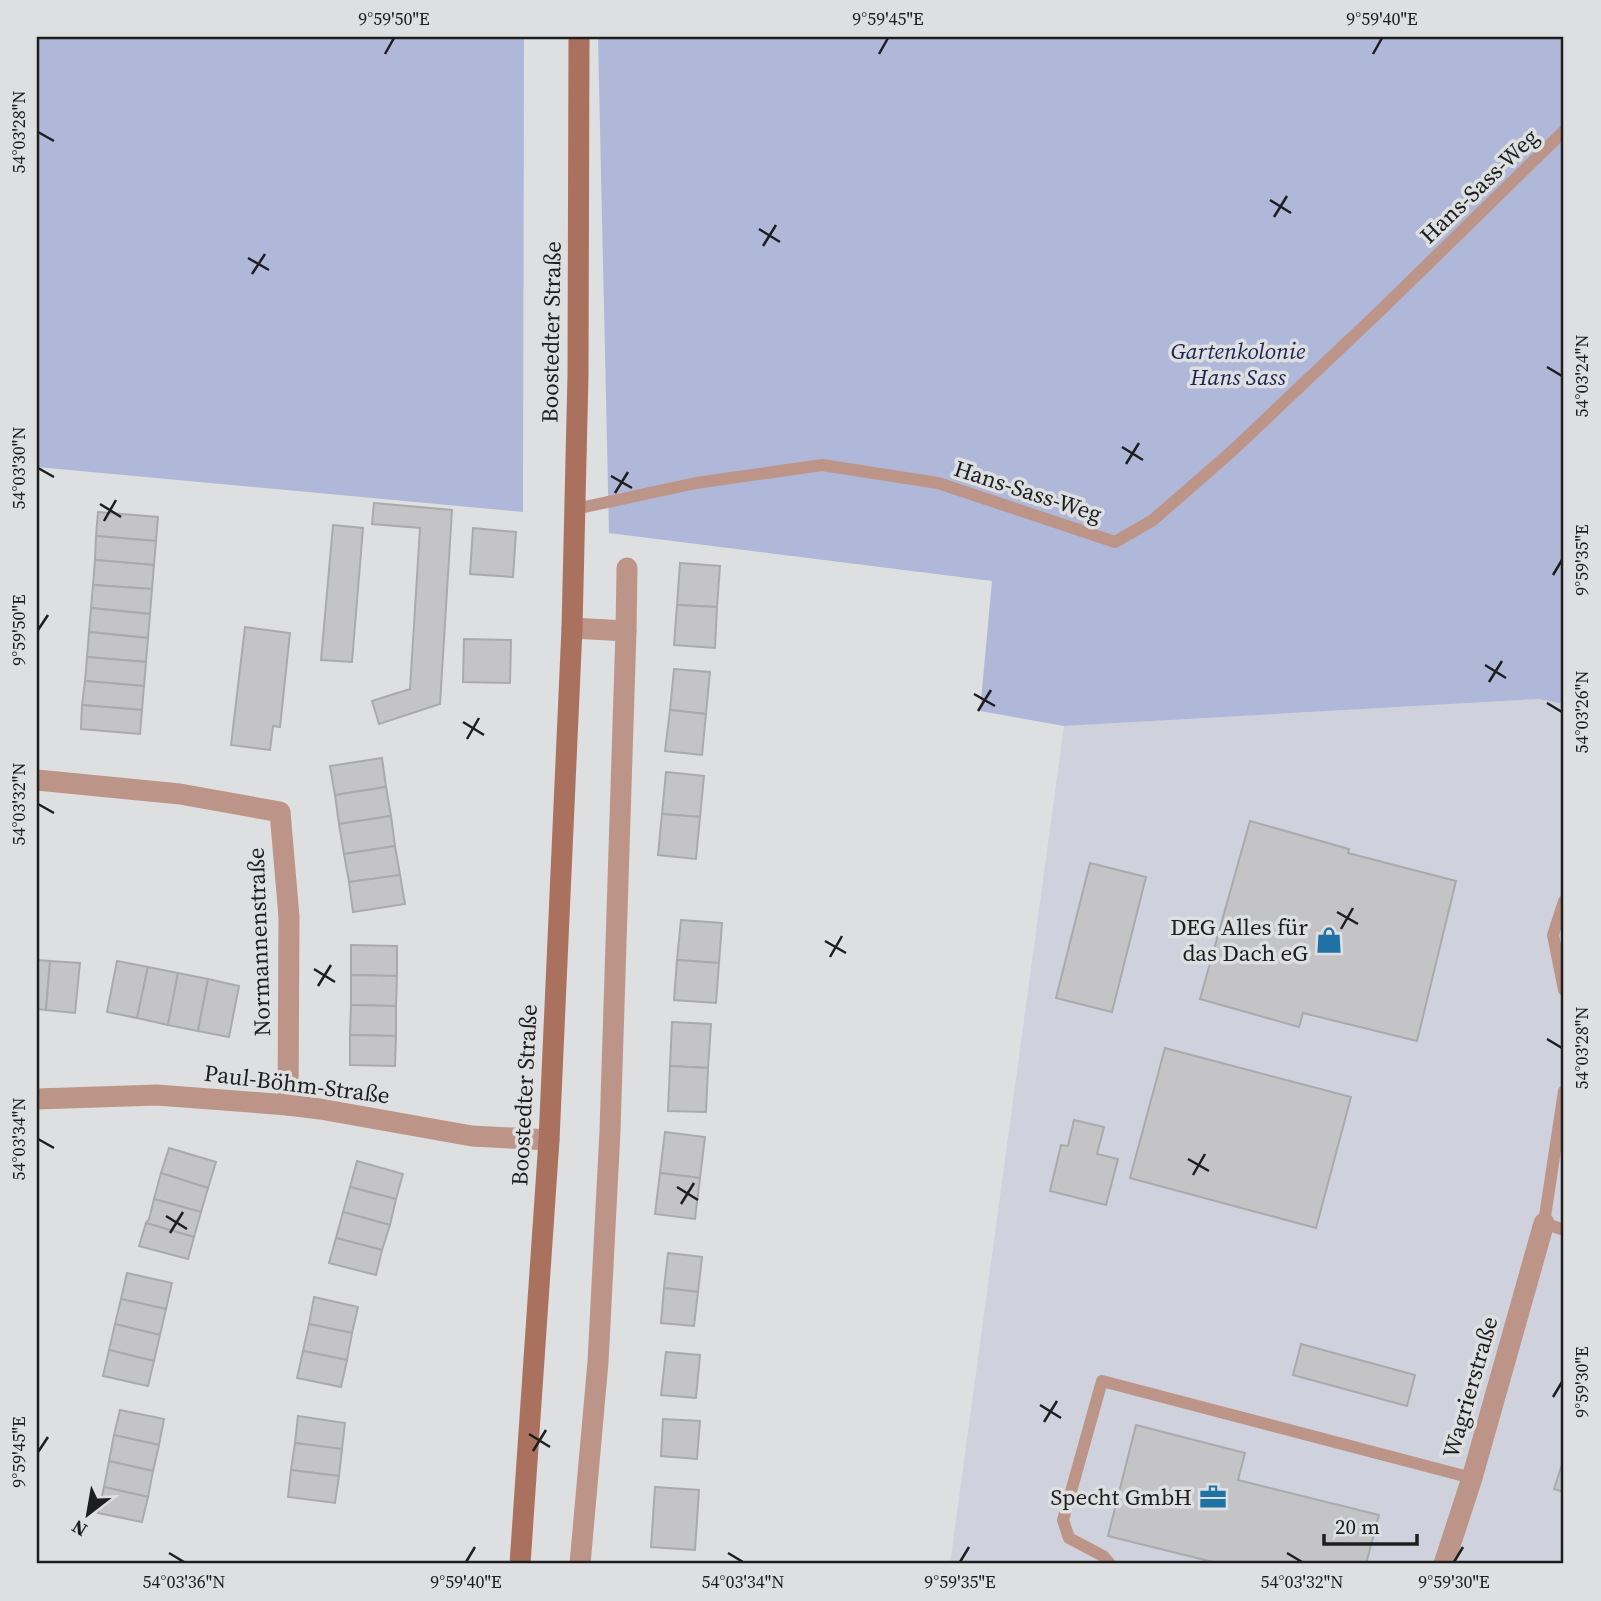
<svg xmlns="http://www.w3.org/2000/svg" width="1601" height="1601" font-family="'Source Serif 4',serif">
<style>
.built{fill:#cfd2dc}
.green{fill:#afb8d8}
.building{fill:#c4c4c6;stroke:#aaaaac;stroke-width:2}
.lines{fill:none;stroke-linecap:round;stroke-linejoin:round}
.lane{stroke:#bd9588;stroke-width:12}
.street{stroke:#bd9588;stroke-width:21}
.secondary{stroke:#aa715e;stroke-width:21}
.ticks{fill:none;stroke:#1e1e1f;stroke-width:2.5}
.labels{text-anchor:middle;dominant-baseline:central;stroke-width:7;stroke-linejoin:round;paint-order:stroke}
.street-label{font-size:23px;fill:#1e1e1f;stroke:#dedfe1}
.park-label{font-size:23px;font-style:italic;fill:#1c2352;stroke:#dedfe1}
.poi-label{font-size:23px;fill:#1e1e1f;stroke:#dedfe1;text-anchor:end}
.neatline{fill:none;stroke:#1e1e1f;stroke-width:2.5}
.ticks-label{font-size:18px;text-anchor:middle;fill:#1e1e1f}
</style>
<rect width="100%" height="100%" fill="#dedfe1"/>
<path class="built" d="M1539 699 1564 704V1564H950L1064 726Z"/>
<g class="green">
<path d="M37 37H524L523 512 37 467Z"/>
<path d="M598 37H1564V704L1539 699 1064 726 980 711 992 581 609 533Z"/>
</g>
<g class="building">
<path d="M374 503 452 510 440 704 379 724 372 701 410 689 420 528 372 524Z"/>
<path d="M98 512 158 517 156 541 96 536Z"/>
<path d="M333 525 363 528 352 662 321 660Z"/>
<path d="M473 528 516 532 513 577 470 574Z"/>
<path d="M96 536 156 541 154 565 95 560Z"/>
<path d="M95 560 154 565 152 589 93 585Z"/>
<path d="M680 563 720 566 717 607 677 605Z"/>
<path d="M93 585 152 589 150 614 91 608Z"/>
<path d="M677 605 717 607 715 648 674 645Z"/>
<path d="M91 608 150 614 148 638 89 632Z"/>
<path d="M245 627 290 633 280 727 273 726 270 750 231 745Z"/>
<path d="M89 632 148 638 146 662 87 657Z"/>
<path d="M464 639 511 640 510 683 463 682Z"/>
<path d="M87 657 146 662 144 686 85 681Z"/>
<path d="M674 669 710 672 706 714 670 710Z"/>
<path d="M85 681 144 686 142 710 82 705Z"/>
<path d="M82 705 142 710 140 734 81 729Z"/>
<path d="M670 710 706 714 702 755 665 751Z"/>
<path d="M382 758 386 787 335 795 330 766Z"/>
<path d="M666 772 704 776 700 817 662 814Z"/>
<path d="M386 787 391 816 339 824 335 795Z"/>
<path d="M662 814 700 817 696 859 658 855Z"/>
<path d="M391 816 395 846 344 854 339 824Z"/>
<path d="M1250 821 1349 849 1348 853 1456 881 1417 1041 1303 1013 1299 1027 1200 999Z"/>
<path d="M395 846 400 875 349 882 344 854Z"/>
<path d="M1090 863 1146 877 1112 1012 1056 998Z"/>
<path d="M400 875 405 904 353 912 349 882Z"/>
<path d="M681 920 722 923 719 963 677 960Z"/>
<path d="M351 945 397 946V976L351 975Z"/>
<path d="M37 960 50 961 46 1010 37 1009Z"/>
<path d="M677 960 719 963 716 1003 674 1000Z"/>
<path d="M50 961 80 963 75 1013 46 1010Z"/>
<path d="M117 961 148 967 137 1018 107 1012Z"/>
<path d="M148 967 178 973 168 1025 137 1018Z"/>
<path d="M178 973 208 979 198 1031 168 1025Z"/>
<path d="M351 975 397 976 396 1006 351 1005Z"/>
<path d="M208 979 239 986 229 1037 198 1031Z"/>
<path d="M351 1005 396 1006V1036L350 1035Z"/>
<path d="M672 1022 711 1024 708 1068 670 1066Z"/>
<path d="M350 1035 396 1036 395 1066 350 1065Z"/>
<path d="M1165 1048 1351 1097 1316 1228 1130 1178Z"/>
<path d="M670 1066 708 1068 706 1112 668 1111Z"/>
<path d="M1074 1120 1104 1127 1097 1154 1118 1159 1106 1205 1050 1191 1061 1145 1068 1146Z"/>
<path d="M665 1132 705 1137 700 1178 660 1173Z"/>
<path d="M169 1148 216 1162 208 1188 161 1173Z"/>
<path d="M357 1161 403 1174 396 1199 350 1187Z"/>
<path d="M161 1173 208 1188 201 1212 154 1199Z"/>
<path d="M660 1173 700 1178 695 1219 655 1214Z"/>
<path d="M350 1187 396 1199 390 1225 343 1212Z"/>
<path d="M154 1199 201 1212 194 1237 146 1223 149 1219Z"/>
<path d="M343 1212 390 1225 382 1250 336 1238Z"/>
<path d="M146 1223 194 1237 188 1259 139 1246Z"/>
<path d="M336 1238 382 1250 376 1275 329 1263Z"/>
<path d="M668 1253 702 1257 698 1292 664 1288Z"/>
<path d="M127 1273 172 1283 166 1309 121 1299Z"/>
<path d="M664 1288 698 1292 694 1326 661 1323Z"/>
<path d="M314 1297 358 1307 352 1333 309 1324Z"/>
<path d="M121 1299 166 1309 160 1335 115 1324Z"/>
<path d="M115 1324 160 1335 154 1361 109 1350Z"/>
<path d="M309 1324 352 1333 347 1360 303 1351Z"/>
<path d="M1301 1344 1415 1375 1407 1406 1293 1375Z"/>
<path d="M109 1350 154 1361 148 1386 103 1376Z"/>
<path d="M303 1351 347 1360 341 1387 297 1378Z"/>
<path d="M666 1352 700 1355 696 1398 661 1395Z"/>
<path d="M120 1410 164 1419 159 1445 114 1435Z"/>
<path d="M298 1416 345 1423 342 1449 295 1443Z"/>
<path d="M663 1419 700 1421 697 1459 661 1456Z"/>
<path d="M1136 1425 1245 1453 1238 1480 1379 1515 1366 1564H1217V1563L1108 1536Z"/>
<path d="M114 1435 159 1445 153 1471 109 1461Z"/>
<path d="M295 1443 342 1449 339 1476 291 1470Z"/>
<path d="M1564 1458V1492L1554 1489Z"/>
<path d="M109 1461 153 1471 148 1497 104 1487Z"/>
<path d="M291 1470 339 1476 335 1503 288 1497Z"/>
<path d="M104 1487 148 1497 142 1522 98 1513Z"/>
<path d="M655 1487 699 1490 695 1550 651 1547Z"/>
</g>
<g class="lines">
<g class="lane">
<path d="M575 509 696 483 822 465 938 483 1115 542 1153 520 1231 452 1381 310 1564 131"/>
<path d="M1564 901 1553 935 1564 990"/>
<path d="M1564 1091 1544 1223 1564 1230"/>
<path d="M1110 1564 1103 1556 1069 1538 1063 1520 1102 1381 1472 1478"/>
</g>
<g class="street">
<path d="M572 628 626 631 610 1131 598 1362 580 1564"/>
<path d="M626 631 627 568"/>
<path d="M37 780 180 794 280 812 289 917 288 1105"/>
<path d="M37 1099 157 1095 288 1105 320 1109 472 1136 549 1140"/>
<path d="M1444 1564 1472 1478 1544 1223"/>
</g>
<path class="secondary" d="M520 1564 549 1140 572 628 578 375 579 37"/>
</g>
<path class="ticks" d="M385 54 394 38M879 54 888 38M1373 54 1382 38M38 132 54 141M1270 200 1291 213M1274 217 1287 196M759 229 780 242M763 246 776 225M248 258 269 270M252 274 265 254M1547 367 1562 376M1122 447 1143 460M1126 464 1139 443M38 468 54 477M611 476 632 488M615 493 628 472M100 504 121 517M104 521 116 500M1553 575 1562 560M38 630 48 615M1485 665 1506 678M1489 682 1502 661M974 694 995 706M1547 703 1562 712M978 711 991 690M463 722 484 735M467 739 479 718M38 804 54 813M1337 912 1358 924M1341 929 1353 908M825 941 846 953M830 957 842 936M314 969 335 982M318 986 331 965M1547 1039 1562 1048M38 1139 54 1148M1188 1159 1209 1171M1193 1175 1205 1154M677 1187 698 1200M681 1204 694 1183M166 1216 187 1229M170 1233 183 1212M1553 1397 1562 1382M1040 1405 1061 1418M1044 1422 1057 1401M529 1434 550 1447M533 1451 546 1430M38 1452 48 1437M169 1553 184 1562M728 1553 743 1562M1287 1553 1302 1562M466 1562 475 1547M960 1562 969 1547M1454 1562 1463 1547"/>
<defs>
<symbol id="shop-bare" viewBox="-9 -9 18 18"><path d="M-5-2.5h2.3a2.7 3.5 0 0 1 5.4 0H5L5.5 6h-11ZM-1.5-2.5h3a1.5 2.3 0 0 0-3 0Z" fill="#1f73a4" stroke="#dedfe1" stroke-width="2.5" paint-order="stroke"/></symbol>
<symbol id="office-bare" viewBox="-9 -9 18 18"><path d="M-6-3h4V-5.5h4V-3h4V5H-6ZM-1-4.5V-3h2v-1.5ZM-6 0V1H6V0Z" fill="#1f73a4" stroke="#dedfe1" stroke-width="2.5" paint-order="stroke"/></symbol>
</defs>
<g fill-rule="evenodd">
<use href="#shop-bare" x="1310" y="921" width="38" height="38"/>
<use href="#office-bare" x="1194" y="1478" width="38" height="38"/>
</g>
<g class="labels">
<g class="street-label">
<text transform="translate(1479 186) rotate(-44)">Hans-Sass-Weg</text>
<text transform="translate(551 332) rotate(-89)">Boostedter Straße</text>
<text transform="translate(1028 491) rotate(18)">Hans-Sass-Weg</text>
<text transform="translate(259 942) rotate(-92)">Normannenstraße</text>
<text transform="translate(297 1084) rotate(7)">Paul-Böhm-Straße</text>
<text transform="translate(524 1095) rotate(-87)">Boostedter Straße</text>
<text transform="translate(1470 1387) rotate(-74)">Wagrierstraße</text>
</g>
<g class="park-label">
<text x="1238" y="351">Gartenkolonie<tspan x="1238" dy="26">Hans Sass</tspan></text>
</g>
<g class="poi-label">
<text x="1308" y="927">DEG Alles für<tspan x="1308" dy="26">das Dach eG</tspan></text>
<text x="1192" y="1497">Specht GmbH</text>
</g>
</g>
<rect width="1601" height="1601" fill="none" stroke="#dedfe1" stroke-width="77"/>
<g transform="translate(88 1514) rotate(211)" stroke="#dedfe1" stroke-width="5" paint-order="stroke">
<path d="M0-5L12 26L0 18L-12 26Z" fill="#1e1e1f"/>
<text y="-10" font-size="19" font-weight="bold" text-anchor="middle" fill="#1e1e1f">N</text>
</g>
<path d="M1324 1534v10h93v-10" fill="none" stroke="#1e1e1f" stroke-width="3.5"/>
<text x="1335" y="1534" font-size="21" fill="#1e1e1f" stroke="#dedfe1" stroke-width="5" paint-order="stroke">20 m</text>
<rect x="38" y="38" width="1524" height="1524" class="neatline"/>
<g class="ticks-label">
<text x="394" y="25">9°59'50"E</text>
<text x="888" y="25">9°59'45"E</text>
<text x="1382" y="25">9°59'40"E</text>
<text transform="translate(19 132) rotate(-90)" y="6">54°03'28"N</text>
<text transform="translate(1582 376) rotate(-90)" y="6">54°03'24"N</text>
<text transform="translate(19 468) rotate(-90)" y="6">54°03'30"N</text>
<text transform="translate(1582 560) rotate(-90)" y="6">9°59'35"E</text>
<text transform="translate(19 630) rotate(-90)" y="6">9°59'50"E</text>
<text transform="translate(1582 712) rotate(-90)" y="6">54°03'26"N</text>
<text transform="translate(19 804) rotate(-90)" y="6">54°03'32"N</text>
<text transform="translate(1582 1048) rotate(-90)" y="6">54°03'28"N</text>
<text transform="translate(19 1139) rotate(-90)" y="6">54°03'34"N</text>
<text transform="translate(1582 1382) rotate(-90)" y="6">9°59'30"E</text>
<text transform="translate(19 1452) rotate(-90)" y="6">9°59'45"E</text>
<text x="184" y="1588">54°03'36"N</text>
<text x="466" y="1588">9°59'40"E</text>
<text x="743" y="1588">54°03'34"N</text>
<text x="960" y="1588">9°59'35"E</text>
<text x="1302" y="1588">54°03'32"N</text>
<text x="1454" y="1588">9°59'30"E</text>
</g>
</svg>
